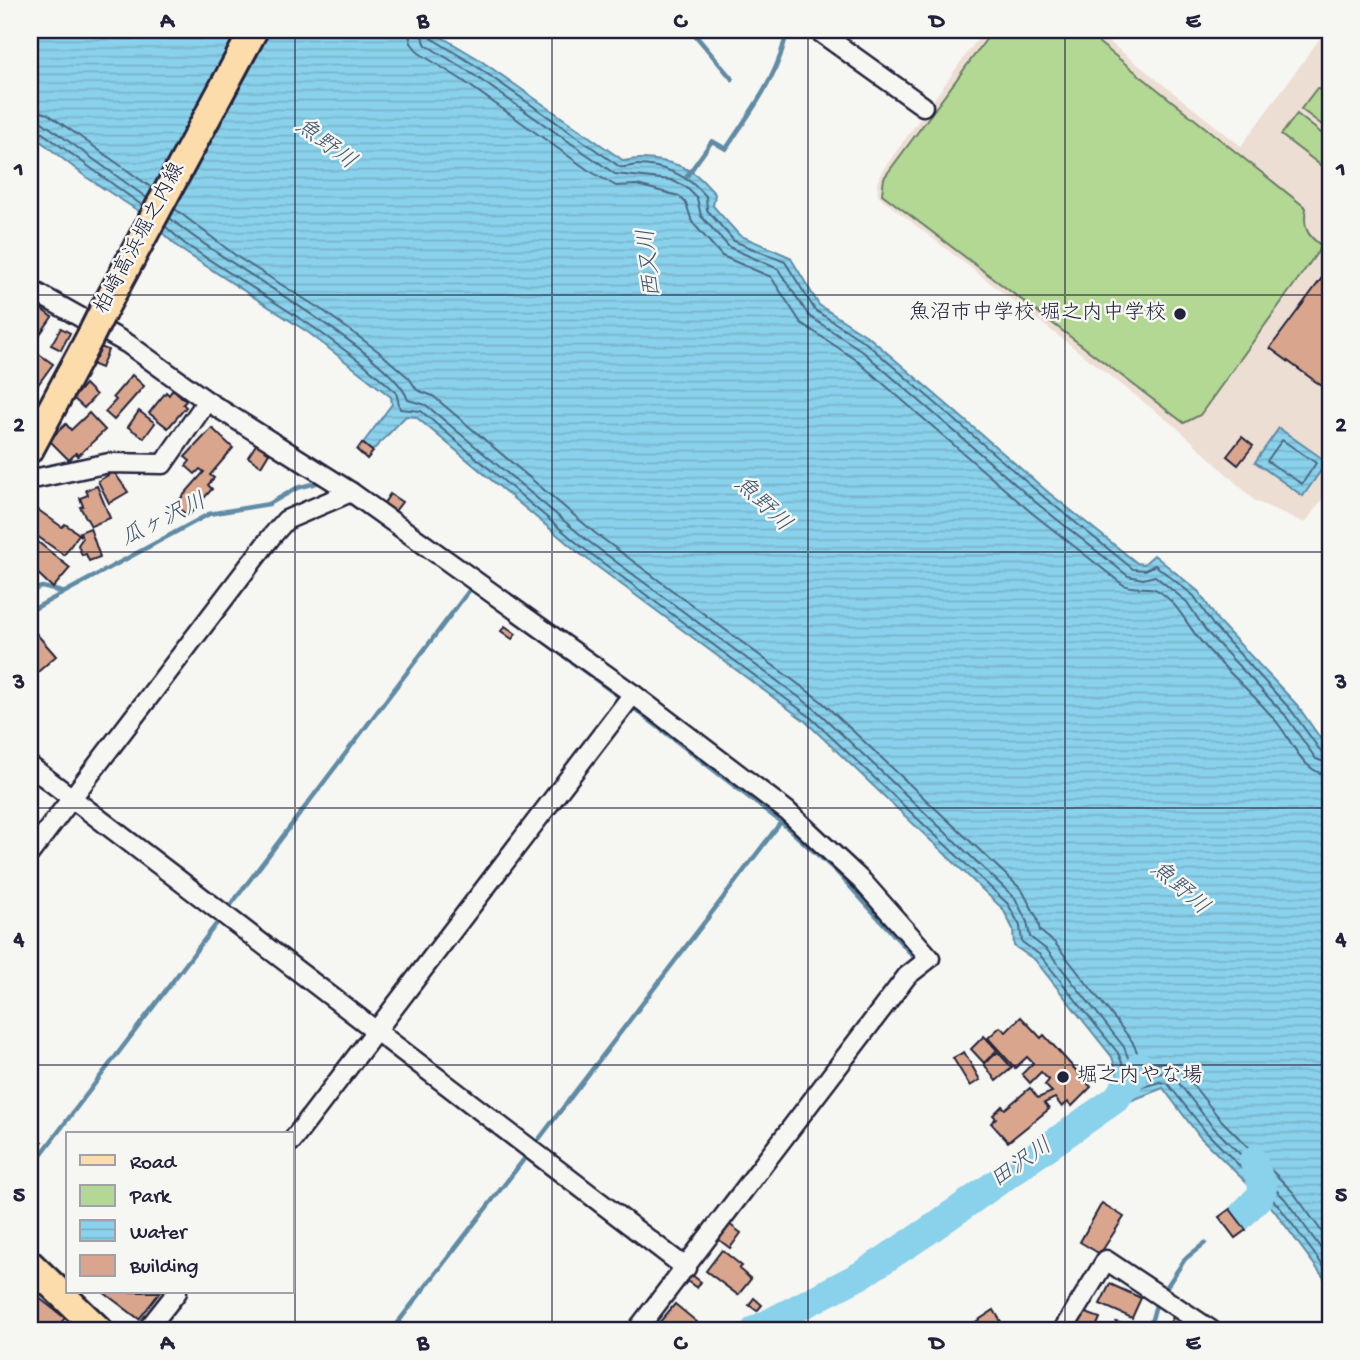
<svg xmlns="http://www.w3.org/2000/svg" width="1360" height="1360" font-family="'Gochi Hand','Klee One',sans-serif">
<style>
.built{fill:#edded4}
.green{fill:#b2d893;stroke:#6a7d67;stroke-width:2}
.water{fill:url(#water-rules);stroke:#608ba5;stroke-width:2}
.lines{fill:none;stroke-linecap:round;stroke-linejoin:round}
.shore{stroke:#4c6881;stroke-width:2}
.stream{stroke:#608ba5;stroke-width:4.5}
.river{stroke:#8ad1eb;stroke-width:28}
.building{fill:#d9a68d;stroke:#22223b;stroke-width:2}
.minor-casing{stroke:#22223b;stroke-width:23}
.primary-casing{stroke:#22223b;stroke-width:32}
.minor{stroke:#f6f6f2;stroke-width:18}
.primary{stroke:#fddcac;stroke-width:26}
.primary-bridge-casing{stroke:#22223b;stroke-width:32;stroke-linecap:butt}
.primary-bridge{stroke:#fddcac;stroke-width:26}
.grid{fill:none;stroke:#22223b;stroke-width:2;stroke-opacity:0.55}
.poi-dot{fill:#22223b;stroke:#f6f6f2;stroke-width:2.5}
.labels{text-anchor:middle;dominant-baseline:central;stroke-width:5;stroke-linejoin:round;paint-order:stroke}
.street-label{font-size:21px;fill:#22223b;stroke:#f6f6f2}
.poi-label{font-size:21px;fill:#22223b;stroke:#f6f6f2;text-anchor:end}
.water-label{font-size:23px;font-style:italic;fill:#415770;stroke:#f6f6f2}
.neatline{fill:none;stroke:#22223b;stroke-width:2.5}
.grid-label{font-size:23px;text-anchor:middle;font-weight:bold;fill:#22223b}
</style>
<defs>
<pattern id="water-rules" width="6" height="5" patternUnits="userSpaceOnUse" patternTransform="scale(1.75)"><rect width="6" height="5" fill="#8ad1eb"/><path d="M0 2.5h6" fill="none" stroke="#77b3ca"/></pattern>
</defs>
<rect width="100%" height="100%" fill="#f6f6f2"/>
<filter id="ink" filterUnits="userSpaceOnUse"><feTurbulence type="fractalNoise" baseFrequency=".0143" numOctaves="2"/><feDisplacementMap in="SourceGraphic" scale="14" xChannelSelector="R" yChannelSelector="G"/><feConvolveMatrix kernelMatrix="1 2 1 2 8 2 1 2 1" color-interpolation-filters="sRGB"/></filter>
<g filter="url(#ink)">
<path class="built" d="M984 30H1094L1241 146 1326 30H1330V488L1305 523 1255 501 1181 431 878 196 877 183 882 171Z"/>
<g class="green">
<path d="M993 30H1083L1306 208C1303 227 1306 235 1322 246L1200 415 1184 423 882 194 884 178Z"/>
<path d="M1317 88 1330 99V131L1301 109Z"/>
<path d="M1297 114 1330 140V158L1323 167 1281 135Z"/>
</g>
<g class="water">
<path d="M30 30H430L477 58 624 161C644 156 677 161 695 174 702 179 708 187 715 194L713 206 739 235 790 257 819 305 870 338 1049 493 1137 563 1144 564 1154 555 1199 592 1218 621 1297 705 1330 752V1286L1273 1209 1200 1137 1163 1088 1125 1103 1114 1090 1119 1079 1112 1057 1035 960 1014 946 1013 929 1003 909 805 721 579 553 416 417 406 416 372 451 363 443 392 404 391 397 309 333 180 249 137 210 86 177 30 133Z"/>
<path d="M1279 428 1327 462 1303 496 1255 462Z"/>
</g>
<g class="lines">
<g class="shore">
<path d="M408 30 411 43 419 53 462 80 588 170 616 186 637 185 679 196 686 203 692 222 722 256 771 277 801 323 855 359 1032 513 1122 584C1133 591 1148 585 1157 590 1177 602 1185 622 1199 639 1223 669 1255 694 1279 725 1293 743 1304 774 1330 775"/>
<path d="M419 30 426 45 468 71 615 174 671 180 686 187 697 198 701 216 729 247 778 269 809 316 861 350 1039 505 1128 576 1143 579 1155 576 1187 602 1206 631 1285 715 1316 759 1330 764"/>
<path d="M428 30 431 38 473 64 620 167C626 168 630 166 636 165 664 165 688 176 706 196L707 210 734 241 785 262 815 310 866 343 1045 498 1133 569 1145 570 1155 565 1194 596 1213 625 1291 710 1322 753 1330 755"/>
<path d="M30 109 48 114 152 188"/>
<path d="M30 119 42 122 147 198"/>
<path d="M30 128 37 129 143 206"/>
<path d="M175 209 239 258 325 312 378 351 409 378 417 390 433 396 595 533 821 701 1022 890 1037 918 1040 931 1055 943 1132 1041 1143 1065 1167 1063 1181 1070 1220 1119 1293 1192 1330 1243"/>
<path d="M170 218C216 260 394 354 408 400L426 405 588 541 815 709 1015 898 1027 922 1030 937 1047 950 1124 1047 1136 1079 1162 1073 1174 1077 1212 1126 1285 1199 1330 1261"/>
<path d="M165 226 185 244 313 327 365 365 396 392 400 409 421 411 583 548 809 716 1008 904 1020 926 1022 942 1040 955 1118 1053 1125 1070V1092L1160 1082 1168 1084 1206 1132 1278 1205 1330 1275"/>
<path d="M1282 440 1316 463 1302 484 1267 461Z"/>
</g>
<g class="stream">
<path d="M691 30 732 79"/>
<path d="M687 176 712 141 726 149C751 110 779 77 787 30"/>
<path d="M353 505 421 553"/>
<path d="M30 591 42 587 62 592"/>
<path d="M30 611 209 514 269 504 297 488 320 482 324 485"/>
<path d="M508 615 622 699"/>
<path d="M631 706 781 822 836 871 913 956"/>
<path d="M227 910 471 588"/>
<path d="M536 1143 781 822"/>
<path d="M30 1169 220 919"/>
<path d="M1162 1294 1185 1259 1205 1243"/>
<path d="M392 1330 528 1154"/>
<path d="M1149 1330 1157 1301"/>
</g>
<g class="river">
<path d="M1238 1219 1260 1196 1263 1188 1253 1160"/>
<path d="M755 1330 861 1275 925 1233 1116 1099 1140 1066"/>
</g>
</g>
<g class="building">
<path d="M1330 267V392L1270 348Z"/>
<path d="M30 301 52 317 40 334 30 327Z"/>
<path d="M61 328 70 333 61 350 51 345Z"/>
<path d="M98 346 108 350 101 368 91 364Z"/>
<path d="M39 354 53 364 34 390 30 386V363Z"/>
<path d="M132 375 144 386 114 420 105 412 116 400 113 397Z"/>
<path d="M85 384 96 395 84 408 73 398Z"/>
<path d="M173 389 186 401 183 404 186 407 168 428 149 413 166 392 169 395Z"/>
<path d="M139 411 155 423 144 438 128 427Z"/>
<path d="M89 413 105 430 78 456 76 453 69 460 49 440 66 424 71 430Z"/>
<path d="M212 428 233 448 210 475 214 478 208 485 212 489 188 516 175 505 204 472 200 469 195 474 186 466 190 461 185 457Z"/>
<path d="M1242 437 1253 446 1238 465 1227 456Z"/>
<path d="M257 443 270 451 261 466 248 457Z"/>
<path d="M362 443 373 452 367 459 357 450Z"/>
<path d="M114 472 128 492 109 503 98 481Z"/>
<path d="M97 486 110 518 91 526 80 507 83 506 80 498 88 495 86 490Z"/>
<path d="M390 494 402 502 395 511 384 503Z"/>
<path d="M30 504 62 527 65 524 79 534 64 555 30 531Z"/>
<path d="M90 528 100 557 89 561 86 554 82 555 78 545 82 539 80 532Z"/>
<path d="M38 542 70 568 53 588 30 566V545L34 548Z"/>
<path d="M505 626 516 634 512 639 501 631Z"/>
<path d="M34 631 56 656 30 679V635Z"/>
<path d="M1021 1017 1041 1038 1044 1035 1091 1087 1072 1106 1068 1102 1062 1107 1055 1098 1044 1103 1049 1109 1008 1142 991 1123 996 1118 993 1115 1002 1106 1005 1109 1030 1088 1038 1098 1052 1092 1045 1085 1049 1080 1041 1072 1030 1083 1022 1074 1033 1063 1027 1057 1015 1068 988 1038 1000 1027 1006 1032Z"/>
<path d="M984 1036 997 1050 984 1063 971 1049Z"/>
<path d="M964 1052 980 1080 970 1086 953 1058Z"/>
<path d="M998 1052 1012 1068 996 1081 984 1064Z"/>
<path d="M30 1133 42 1142 30 1158Z"/>
<path d="M1102 1203 1124 1217 1100 1254 1080 1242Z"/>
<path d="M1230 1209 1246 1230 1235 1238 1219 1217Z"/>
<path d="M729 1224 741 1233 730 1248 718 1239Z"/>
<path d="M722 1250 742 1266 739 1269 751 1279 738 1295 706 1271Z"/>
<path d="M692 1275 701 1282 697 1288 687 1281Z"/>
<path d="M1110 1284 1141 1298 1132 1318 1100 1304Z"/>
<path d="M30 1291 65 1318 55 1330H30Z"/>
<path d="M103 1292H160L139 1319Z"/>
<path d="M754 1298 762 1305 757 1311 749 1305Z"/>
<path d="M675 1304 697 1322 690 1330H666L658 1324Z"/>
<path d="M994 1310 1006 1330H979L974 1323Z"/>
<path d="M1083 1312 1100 1318 1095 1330H1076Z"/>
<path d="M1174 1316 1181 1320 1198 1330H1165Z"/>
<path d="M1116 1322 1134 1328 1133 1330H1113Z"/>
</g>
<g class="lines">
<defs>
<g id="minor">
<path d="M817 30 923 106"/>
<path d="M30 289 128 344 207 401 351 492 633 694 787 811 863 882 930 958 907 976 637 1330"/>
<path d="M30 477 38 478 109 463 163 464 207 401"/>
<path d="M30 766 686 1268"/>
<path d="M30 853 271 537 286 520 351 492"/>
<path d="M292 1141 633 694"/>
<path d="M147 1330 177 1292"/>
<path d="M1063 1330 1106 1260 1211 1330"/>
</g>
<g id="primary">
<path d="M102 313 254 30"/>
<path d="M30 449 90 337"/>
<path d="M30 1264 99 1330"/>
</g>
</defs>
<use href="#minor" class="minor-casing"/>
<use href="#primary" class="primary-casing"/>
<use href="#minor" class="minor"/>
<use href="#primary" class="primary"/>
<defs>
<path id="primary-bridge" d="M90 337 102 313"/>
</defs>
<use href="#primary-bridge" class="primary-bridge-casing"/>
<use href="#primary-bridge" class="primary-bridge"/>
</g>
</g>
<path class="grid" d="M295 30V1330M552 30V1330M808 30V1330M1065 30V1330M30 295H1330M30 552H1330M30 808H1330M30 1065H1330"/>
<g class="poi-dot">
<circle cx="1180" cy="314" r="7"/>
<circle cx="1063" cy="1077" r="7"/>
</g>
<g class="labels">
<g class="street-label">
<text transform="translate(141 239) rotate(-62)">柏崎高浜堀之内線</text>
</g>
<g class="poi-label">
<text x="1166" y="314">魚沼市中学校 堀之内中学校</text>
<text x="1077" y="1077" text-anchor="start">堀之内やな場</text>
</g>
<g class="water-label">
<text transform="translate(325 145) rotate(37)">魚野川</text>
<text transform="translate(651 263) rotate(-96)">西又川</text>
<text transform="translate(762 505) rotate(44)">魚野川</text>
<text transform="translate(164 521) rotate(-26)">瓜ヶ沢川</text>
<text transform="translate(1179 889) rotate(41)">魚野川</text>
<text transform="translate(1022 1164) rotate(-35)">田沢川</text>
</g>
</g>
<rect width="1360" height="1360" fill="none" stroke="#f6f6f2" stroke-width="77"/>
<rect x="66" y="1132" width="228" height="161" fill="#f6f6f2" stroke="#a1a1a9" stroke-width="2"/>
<rect x="80" y="1155" width="35" height="10" fill="#fddcac" stroke="#a1a1a9" stroke-width="2"/>
<text x="130" y="1168" font-size="21" fill="#22223b">Road</text>
<rect x="80" y="1185" width="35" height="21" fill="#b2d893" stroke="#a1a1a9" stroke-width="2"/>
<text x="130" y="1202" font-size="21" fill="#22223b">Park</text>
<rect x="80" y="1220" width="35" height="21" fill="url(#water-rules)" stroke="#a1a1a9" stroke-width="2"/>
<text x="130" y="1238" font-size="21" fill="#22223b">Water</text>
<rect x="80" y="1255" width="35" height="21" fill="#d9a68d" stroke="#a1a1a9" stroke-width="2"/>
<text x="130" y="1272" font-size="21" fill="#22223b">Building</text>
<rect x="38" y="38" width="1284" height="1284" class="neatline"/>
<g class="grid-label">
<text x="167" y="27">A</text>
<text x="423" y="27">B</text>
<text x="680" y="27">C</text>
<text x="937" y="27">D</text>
<text x="1193" y="27">E</text>
<text x="19" y="175">1</text>
<text x="1341" y="175">1</text>
<text x="19" y="431">2</text>
<text x="1341" y="431">2</text>
<text x="19" y="688">3</text>
<text x="1341" y="688">3</text>
<text x="19" y="945">4</text>
<text x="1341" y="945">4</text>
<text x="19" y="1201">5</text>
<text x="1341" y="1201">5</text>
<text x="167" y="1349">A</text>
<text x="423" y="1349">B</text>
<text x="680" y="1349">C</text>
<text x="937" y="1349">D</text>
<text x="1193" y="1349">E</text>
</g>
</svg>
